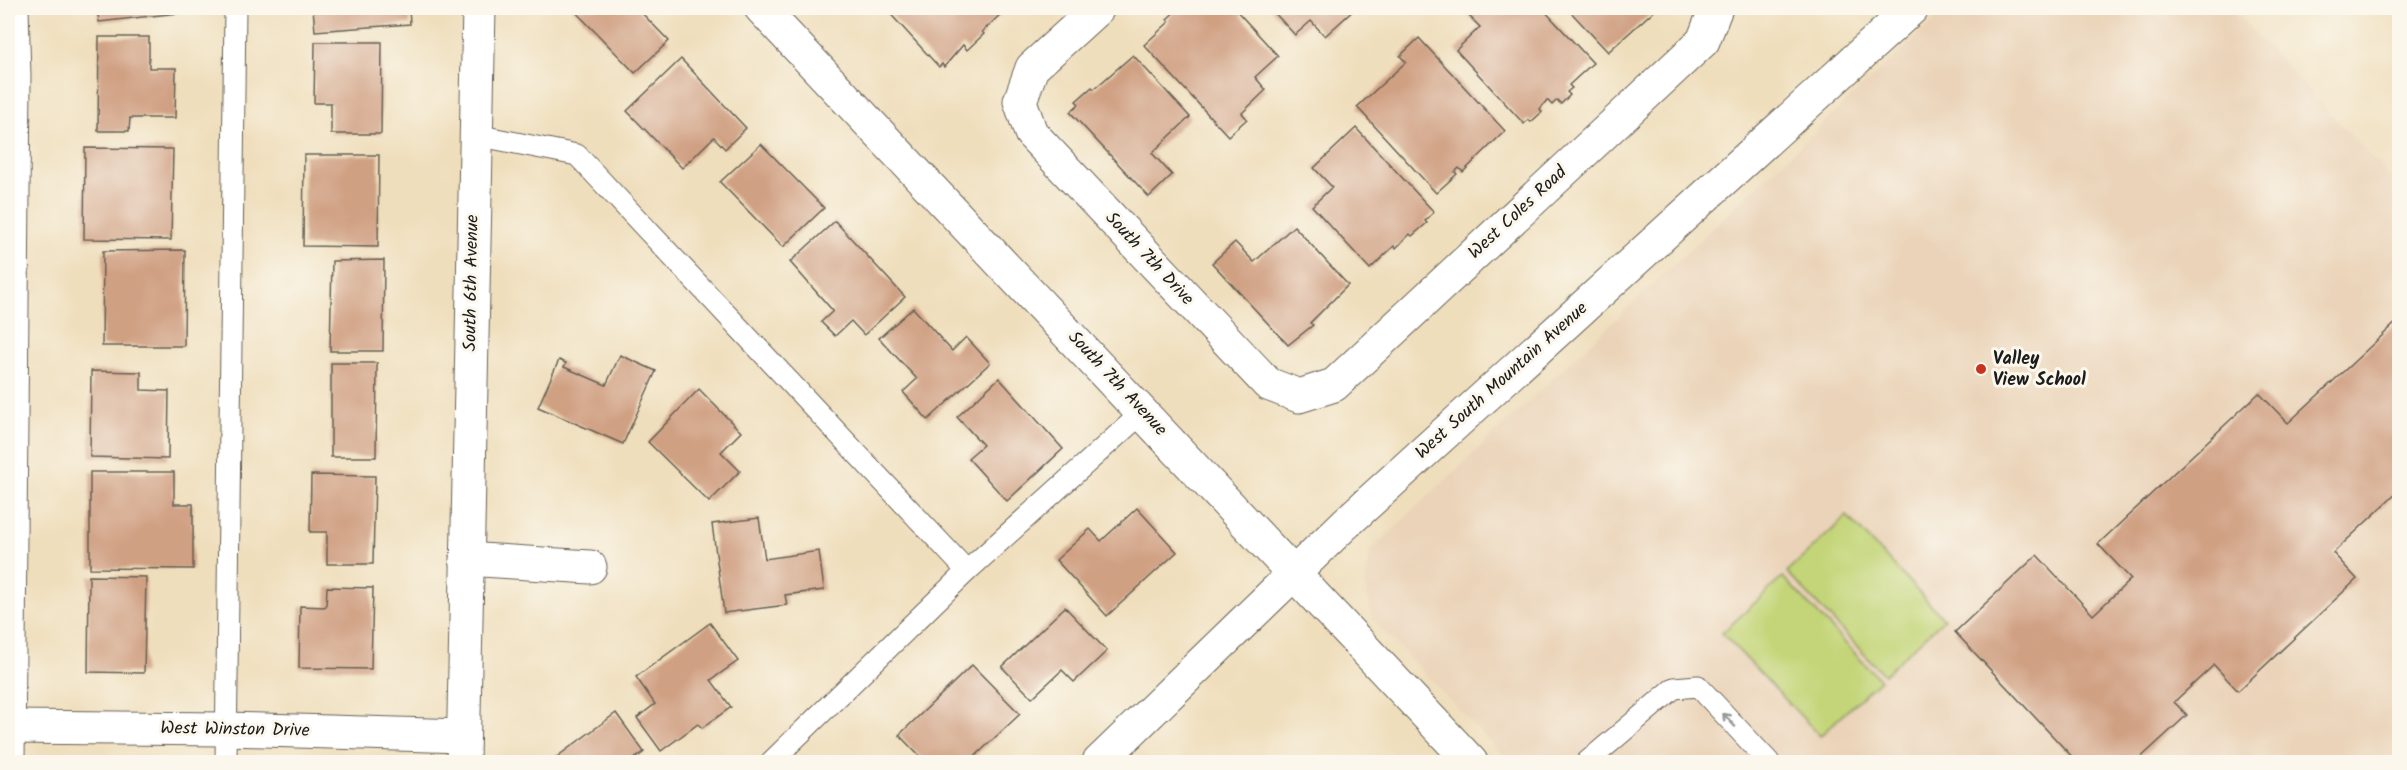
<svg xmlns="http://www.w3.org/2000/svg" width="2407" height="770" font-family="Kalam,sans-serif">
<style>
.built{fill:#ead3b8}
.green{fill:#c3d578;stroke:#70784a;stroke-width:1.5}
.building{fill:#d0a083}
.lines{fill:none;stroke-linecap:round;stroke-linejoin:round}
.service-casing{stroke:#666054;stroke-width:23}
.minor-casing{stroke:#666054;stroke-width:35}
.tertiary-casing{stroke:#666054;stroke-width:35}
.service{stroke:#fff;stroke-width:21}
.minor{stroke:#fff;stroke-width:33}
.tertiary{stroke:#fff;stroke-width:33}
.oneway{stroke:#999}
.poi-dot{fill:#c8321e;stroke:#fbf7ec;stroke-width:2}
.labels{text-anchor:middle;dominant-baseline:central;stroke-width:6;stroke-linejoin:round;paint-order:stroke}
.street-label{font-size:18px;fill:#1c1c1c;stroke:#fbf7ec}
.poi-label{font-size:18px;font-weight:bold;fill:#1c1c1c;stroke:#fbf7ec;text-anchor:start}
</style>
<rect width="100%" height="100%" fill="#fbf7ec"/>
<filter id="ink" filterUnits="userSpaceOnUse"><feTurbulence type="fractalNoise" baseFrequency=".0167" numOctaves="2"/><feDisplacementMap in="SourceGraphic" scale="12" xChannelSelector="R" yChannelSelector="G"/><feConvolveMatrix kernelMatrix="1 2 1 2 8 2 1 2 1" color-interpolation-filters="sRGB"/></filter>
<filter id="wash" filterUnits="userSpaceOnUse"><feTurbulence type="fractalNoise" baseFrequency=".008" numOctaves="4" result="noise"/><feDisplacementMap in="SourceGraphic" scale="24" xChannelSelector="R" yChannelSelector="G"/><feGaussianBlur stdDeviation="1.35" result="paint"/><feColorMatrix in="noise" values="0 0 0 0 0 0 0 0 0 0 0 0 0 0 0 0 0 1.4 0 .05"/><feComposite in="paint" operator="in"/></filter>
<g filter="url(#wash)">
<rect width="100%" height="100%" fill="#efdebc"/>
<path class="built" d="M1946 8H2231L2399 186V762H1509L1373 620 1365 585 1370 551Z"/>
<g class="green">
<path d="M1847 516 1944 619 1884 675 1787 572Z"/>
<path d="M1783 577 1880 680 1820 736 1722 633Z"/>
</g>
<g id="blocks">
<g class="building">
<path d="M97 8H178V13L99 22Z"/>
<path d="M313 8H409L410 24 315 31Z"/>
<path d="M572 8H637L669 41 635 73Z"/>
<path d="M885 8H1007L982 32 984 34 967 50 963 45 944 67 942 64 939 67Z"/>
<path d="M1179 8H1234L1278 56 1255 77 1266 90 1242 113 1247 119 1228 136 1144 45 1169 22 1167 19Z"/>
<path d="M1270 8H1356L1325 36 1311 21 1295 35Z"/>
<path d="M1478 8H1542L1593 63 1569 85 1572 88 1567 92 1570 95 1561 104 1557 100 1552 105 1547 100 1540 109 1542 112 1531 122 1528 120 1524 124 1456 50 1480 27 1469 16Z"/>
<path d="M1567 8H1657L1608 52Z"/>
<path d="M99 37H149V68H176L175 118H130L129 131H98Z"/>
<path d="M1419 38 1505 131 1463 172 1459 168 1455 172 1457 174 1436 193 1357 107 1406 62 1400 56Z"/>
<path d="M315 42H382L381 134H331V103H314Z"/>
<path d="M1133 55 1190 117 1152 153 1172 175 1149 197 1070 112 1079 104 1076 101 1092 87 1094 89Z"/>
<path d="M681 59 746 128 725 149 714 137 682 168 627 111Z"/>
<path d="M1356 128 1434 212 1425 221 1427 223 1412 236 1410 234 1396 248 1394 246 1370 269 1312 206 1332 187 1314 168Z"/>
<path d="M761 144 824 208 783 247 720 182Z"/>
<path d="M85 148 173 149 171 240 84 239Z"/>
<path d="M304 155H379L378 247 303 246Z"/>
<path d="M835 221 905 297 864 335 851 321 835 336 821 322 833 311 790 262Z"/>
<path d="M1294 226 1348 285 1310 323 1313 325 1288 345 1212 263 1235 242 1254 262Z"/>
<path d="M185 250 184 346H102L103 251Z"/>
<path d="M384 260 383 351H330L332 261Z"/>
<path d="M913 308 952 351 966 337 990 363 928 420 903 392 917 379 879 338Z"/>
<path d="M2400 319V490L2333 553 2357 579 2238 691 2214 665 2174 702 2187 715 2136 762H2077L1955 632 2037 555 2093 615 2131 579 2098 544 2259 393 2288 423Z"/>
<path d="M620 355 656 371 623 444 538 407 559 360 566 363 564 367 606 385Z"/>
<path d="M331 363H377L376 457H331Z"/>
<path d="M91 371 141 372V390L169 391 168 459 90 457Z"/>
<path d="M999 378 1063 449 1007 501 968 458 983 445 957 417Z"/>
<path d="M699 389 741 432 721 452 740 471 709 502 648 442Z"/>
<path d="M90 472H174V504H193V569L90 568Z"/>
<path d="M311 475 375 476 373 564H327V532H310Z"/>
<path d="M1137 508 1177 552 1107 616 1056 560 1090 529 1101 541Z"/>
<path d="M759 518 765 559 819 551 824 590 785 595 787 605 724 613 712 524Z"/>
<path d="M89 576 146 577 144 673 88 672Z"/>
<path d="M327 587 373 588 371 669 299 668 300 606 326 607Z"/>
<path d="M1065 607 1107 651 1074 682 1062 670 1032 698 1002 667Z"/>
<path d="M710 623 738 661 711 680 731 707 702 728 698 724 661 751 637 718 655 704 636 677Z"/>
<path d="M972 665 1020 714 969 762H925L899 735Z"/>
<path d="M616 713 644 752 630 762H550Z"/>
</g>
</g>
</g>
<g filter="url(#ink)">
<use href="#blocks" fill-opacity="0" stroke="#666054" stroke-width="1.5"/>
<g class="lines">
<defs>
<g id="service">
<path d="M476 135 577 155 967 571"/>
<path d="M226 762 235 8"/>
<path d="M771 762 967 571 1143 412"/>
<path d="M1587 762 1674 688 1698 686 1769 762"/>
</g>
<g id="minor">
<path d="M1098 8 1032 68 1020 101 1031 133 1268 384 1299 396 1334 385 1703 41 1716 8"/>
<path d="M466 559 590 567"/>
<path d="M8 727 226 729 463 736"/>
<path d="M8 762 14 77 12 8"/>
<path d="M463 762 479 8"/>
<path d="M1099 762 1345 524 1912 8"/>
</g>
<path id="tertiary" d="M761 8 1471 762"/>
</defs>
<use href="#service" class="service-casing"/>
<use href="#minor" class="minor-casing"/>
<use href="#tertiary" class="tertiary-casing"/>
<use href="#service" class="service"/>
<use href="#minor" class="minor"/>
<use href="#tertiary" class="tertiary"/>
</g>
<defs><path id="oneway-shaft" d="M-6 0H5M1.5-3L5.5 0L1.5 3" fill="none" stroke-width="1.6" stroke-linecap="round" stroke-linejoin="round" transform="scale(1.5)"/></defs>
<use class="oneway" href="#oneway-shaft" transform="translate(1729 720) rotate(-133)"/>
</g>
<circle class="poi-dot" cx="1981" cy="369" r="6"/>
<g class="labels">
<g class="street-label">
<text transform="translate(1518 213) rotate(-43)">West Coles Road</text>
<text transform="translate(1149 259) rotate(47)">South 7th Drive</text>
<text transform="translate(472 283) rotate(-89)">South 6th Avenue</text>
<text transform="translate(1502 381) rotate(-42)">West South Mountain Avenue</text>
<text transform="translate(1117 384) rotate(47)">South 7th Avenue</text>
<text transform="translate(235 730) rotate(1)">West Winston Drive</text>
</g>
<g class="poi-label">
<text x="1993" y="359">Valley<tspan x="1993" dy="21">View School</tspan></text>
</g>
</g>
<rect width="2407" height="770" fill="none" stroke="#fbf7ec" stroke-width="30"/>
</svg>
